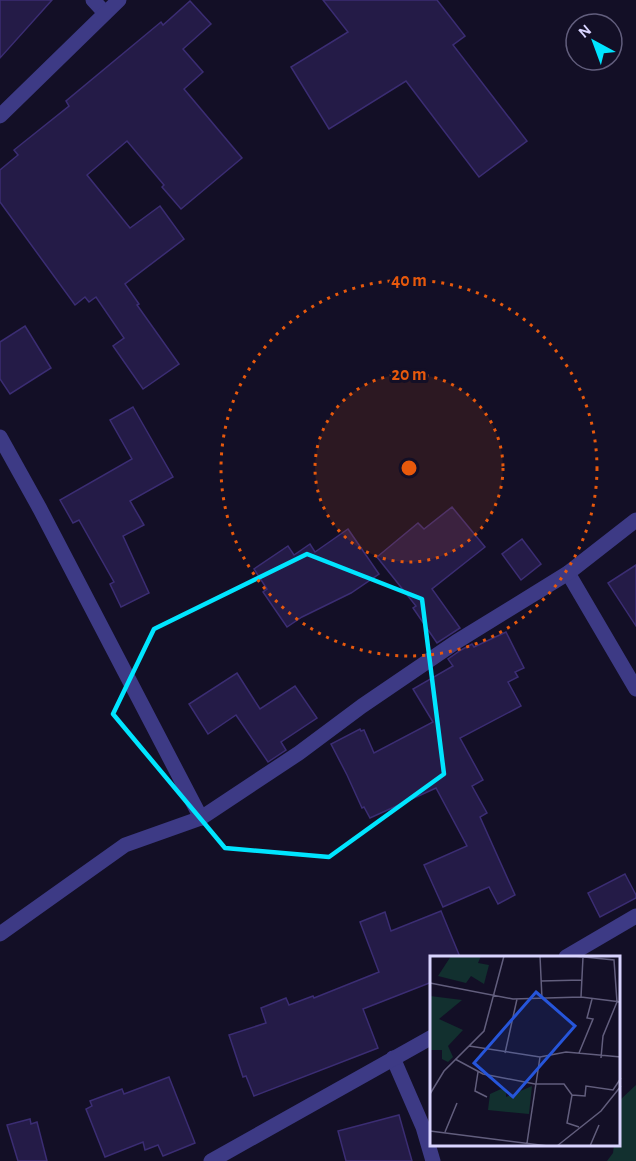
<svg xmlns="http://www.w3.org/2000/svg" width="636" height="1161" font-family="'Alegreya Sans',sans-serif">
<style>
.green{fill:#12302f}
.building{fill:#241b47;stroke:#3b2d73;stroke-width:1.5}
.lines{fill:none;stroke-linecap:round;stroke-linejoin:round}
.minor{stroke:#3d3a85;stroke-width:15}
.marked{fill:none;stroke:#00e5ff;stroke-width:4.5;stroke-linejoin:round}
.ring{fill:none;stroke:#e8590c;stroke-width:3;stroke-dasharray:3 6}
.inset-road{fill:none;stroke:#625e7d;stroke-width:1.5}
.view{fill:#2655da;fill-opacity:0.15;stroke:#2655da;stroke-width:3}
.inset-edge{fill:none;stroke:#d9d4ff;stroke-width:3}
.centre{fill:#e8590c;stroke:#130f26;stroke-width:3}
.ring-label{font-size:18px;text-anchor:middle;font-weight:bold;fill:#e8590c;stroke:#130f26;stroke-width:6;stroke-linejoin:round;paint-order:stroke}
</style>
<rect width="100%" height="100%" fill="#130f26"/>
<path class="green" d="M636 1085V1161H607L613 1153 614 1145 620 1144V1100Z"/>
<g class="building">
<path d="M0 0H52L0 58Z"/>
<path d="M323 0H437L465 36 453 45 527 141 479 177 406 81 329 129 291 67 348 32Z"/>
<path d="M190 1 211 24 183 49 203 72 184 89 242 158 181 209 162 187 164 185 127 141 87 175 130 228 160 206 184 239 125 284 139 304 137 305 179 364 143 389 113 346 124 338 96 297 89 302 85 297 75 305 0 202V170L18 155 14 150 69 106 66 101 161 22 163 25Z"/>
<path d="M25 326 51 368 10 394 0 379V342Z"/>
<path d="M133 407 173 477 130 501 144 525 123 536 149 593 121 607 110 584 114 582 79 520 73 523 60 500 132 459 110 420Z"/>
<path d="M452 507 485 547 432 589 460 628 437 643 413 608 416 606 377 557 418 523 424 529Z"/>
<path d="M348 529 379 574 351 593 302 617 287 627 263 592 267 589 254 569 288 546 294 555 310 544 315 552Z"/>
<path d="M522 539 541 564 521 580 502 554Z"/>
<path d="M636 565V626L608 583Z"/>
<path d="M506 632 524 668 515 672 518 677 508 682 521 706 460 738 483 780 472 786 487 813 480 817 515 895 498 904 489 887 443 907 424 865 467 846 436 788 370 818 364 807 362 808 347 775 331 744 360 729 361 731 364 730 374 753 433 722 413 689 453 666 448 659 461 650 472 644 474 647Z"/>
<path d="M237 673 260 709 295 686 317 718 281 742 286 750 268 762 236 715 208 734 189 704Z"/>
<path d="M625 874 636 895V898L600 917 588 893Z"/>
<path d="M441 911 460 957H432V982L363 1009 378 1048 254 1096 246 1076 243 1077 229 1035 266 1023 261 1008 286 998 289 1005 313 996 314 998 379 972 360 922 385 912 391 931Z"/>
<path d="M169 1077 195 1143 163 1156 158 1145 145 1150 143 1142 105 1157 86 1109 92 1106 90 1101 122 1089 124 1094Z"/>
<path d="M399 1115 412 1161H346L338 1131Z"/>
<path d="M30 1119 31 1124 37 1122 47 1161H18L7 1125Z"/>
</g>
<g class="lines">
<g class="minor">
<path d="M93 0 105 13"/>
<path d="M0 116 119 0"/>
<path d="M0 437 40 509 201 818"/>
<path d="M568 573 636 689"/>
<path d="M0 934 125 845 201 818 299 753 362 706 456 642 568 573 636 520"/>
<path d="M566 957 636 916"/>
<path d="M393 1058 423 1127 433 1161"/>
<path d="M211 1161 432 1037"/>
</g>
</g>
<path class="marked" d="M307 554 422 599 444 774 329 857 225 848 113 714 154 629Z"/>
<circle cx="409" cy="468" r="94" fill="#e8590c" fill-opacity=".12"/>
<g class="ring">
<circle cx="409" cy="468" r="94"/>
<circle cx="409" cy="468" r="188"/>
</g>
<g transform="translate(430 956)">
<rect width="190" height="190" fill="#130f26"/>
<path d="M21 0H51L48 7 59 9 54 28 41 20 36 27 8 20ZM0 40 32 44 9 63 33 74 18 90 23 101 18 106 12 103V94H0ZM102 130 99 158 58 154 60 138 71 133 76 134V141Z" fill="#12302f"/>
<path class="inset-road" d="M110 0 112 43M144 0 184 4 187 46 173 80 171 102M111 25 152 24M0 27 83 43 151 41 191 46M151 41 153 1M39 90 110 101 136 96 191 101M75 97 87 43M149 97 163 63 157 62 162 43M25 103 53 118 105 128H134L142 139 137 167 149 171M48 116 45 135 57 141M0 138 14 115 54 75 74 0M142 139 155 140 156 130 183 134 191 122M0 175 118 190M15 176 27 147M97 187 110 101M127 190 171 155 191 130M160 190 169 169"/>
<path class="view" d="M106 36 145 70 83 141 44 107Z"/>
<rect width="190" height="190" class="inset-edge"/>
</g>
<circle cx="409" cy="468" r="9" class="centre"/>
<g class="ring-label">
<text x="409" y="286">40 m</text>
<text x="409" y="380">20 m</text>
</g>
<g transform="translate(594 42) rotate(319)"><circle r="28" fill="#130f26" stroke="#625e7d" stroke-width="1.5"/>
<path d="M0-4.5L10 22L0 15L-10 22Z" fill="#00e5ff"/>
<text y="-9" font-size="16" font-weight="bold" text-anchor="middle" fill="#d9d4ff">N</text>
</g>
</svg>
